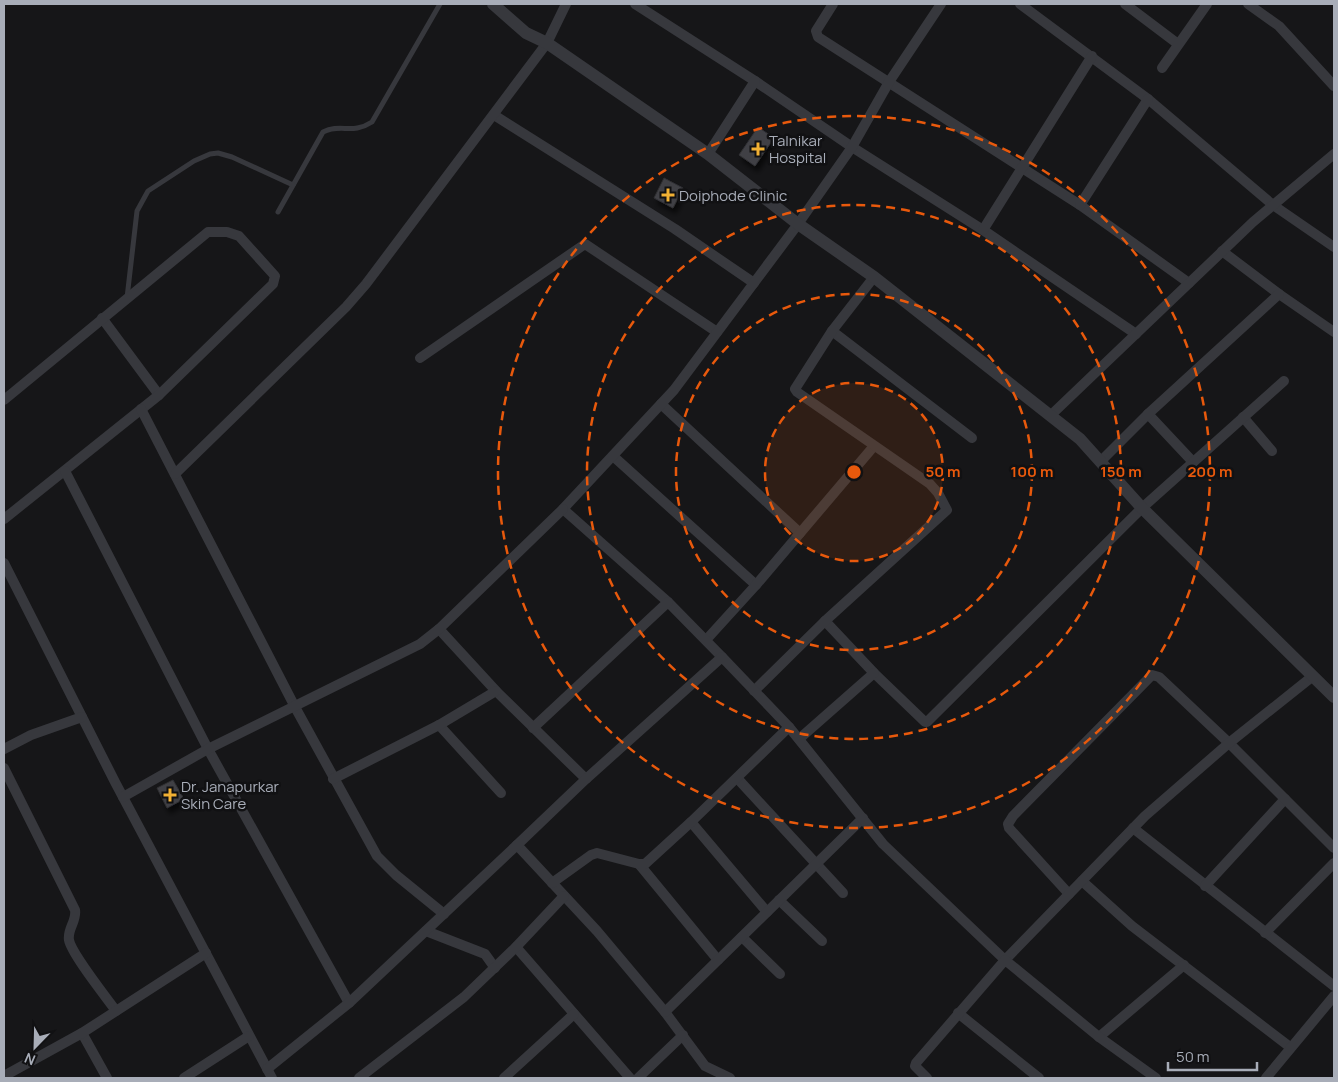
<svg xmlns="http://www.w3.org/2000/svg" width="1338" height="1082" font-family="Manrope,sans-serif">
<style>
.building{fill:#404145;stroke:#303034;filter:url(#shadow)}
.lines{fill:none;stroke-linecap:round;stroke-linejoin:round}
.service{stroke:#37383d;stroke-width:5}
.minor{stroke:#37383d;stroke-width:10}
.tertiary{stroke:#37383d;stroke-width:12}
.ring{fill:none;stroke:#e8590c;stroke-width:2.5;stroke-dasharray:9 6}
.poi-dot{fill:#f2b134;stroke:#111113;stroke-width:2}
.labels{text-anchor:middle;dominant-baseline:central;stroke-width:5;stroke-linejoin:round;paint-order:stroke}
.poi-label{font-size:15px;fill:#a8adb8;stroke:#111113;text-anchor:start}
.centre{fill:#e8590c;stroke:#111113;stroke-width:2.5}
.ring-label{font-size:15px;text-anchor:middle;font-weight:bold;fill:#e8590c;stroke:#111113;stroke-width:5;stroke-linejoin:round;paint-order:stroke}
</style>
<defs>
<filter id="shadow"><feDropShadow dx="3" dy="5.5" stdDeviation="2.5" flood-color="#0009"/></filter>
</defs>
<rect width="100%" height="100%" fill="#161618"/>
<g class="building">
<path d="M758 127 774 138 755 166 739 155Z"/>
<path d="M664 178 683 188 673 208 654 198Z"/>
<path d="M173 780 184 799 167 808 157 788Z"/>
</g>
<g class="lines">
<g class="service">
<path d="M278 212 323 132C341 123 352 135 372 122L440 4"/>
<path d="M127 298 137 211 148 191 194 161 210 154 218 153 232 157 293 185"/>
</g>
<g class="minor">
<path d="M635 4 755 81 852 147 983 230 1136 334"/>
<path d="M833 4 816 31 818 37 1080 205 1189 283"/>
<path d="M1020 4 1148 99 1273 205 1334 247"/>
<path d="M1125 4 1178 44"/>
<path d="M1248 4 1279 26 1334 86"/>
<path d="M1162 68 1207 4"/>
<path d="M494 115 675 229 754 283"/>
<path d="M708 154 755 81"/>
<path d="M1080 205 1148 99"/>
<path d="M983 230 1092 56"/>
<path d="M1222 251 1279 294 1334 332"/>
<path d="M102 318 159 395"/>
<path d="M832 331 972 438"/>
<path d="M420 358 585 244 717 332"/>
<path d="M4 400 208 232H227L239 236 275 276 273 284 159 395 4 519"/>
<path d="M661 404 800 533"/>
<path d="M141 409 295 707 377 856 396 875 444 914"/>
<path d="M1148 414 1193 462"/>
<path d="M1050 416 1253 222 1334 154"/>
<path d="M1243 417 1272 451"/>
<path d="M613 456 756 585"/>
<path d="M1100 462 1148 414 1279 294"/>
<path d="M65 471 208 749 349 1003"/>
<path d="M175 474 346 307 366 284 547 43 566 4"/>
<path d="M4 563 115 782 272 1078"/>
<path d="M825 621 874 673 925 722H927L1142 508 1284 381"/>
<path d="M439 629 496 691 586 779"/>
<path d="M706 640 756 585 874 446"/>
<path d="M722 657 668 602 563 509 674 390 798 224 852 147 889 82 941 4"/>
<path d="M754 691 825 621 947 510 938 493 930 484 797 392 795 389 832 331 874 277"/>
<path d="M439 725 501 793"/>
<path d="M533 728 668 602"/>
<path d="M799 739 874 673"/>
<path d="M4 749 31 735 82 717"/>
<path d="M4 768 75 910C77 921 67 929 69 940 71 953 106 997 116 1011"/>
<path d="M737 778 843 893"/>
<path d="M333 779 439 725 496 691"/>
<path d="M123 797 208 749 420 644 439 629 563 509"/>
<path d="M691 822 767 912"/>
<path d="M1133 828 1334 986"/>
<path d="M517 845 597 931 665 1012 705 1066 730 1078"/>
<path d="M639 864 718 960"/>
<path d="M1082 881 1132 926 1290 1047"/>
<path d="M552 883 591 855 597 853 639 864H645L691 822 789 727"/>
<path d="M1205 886 1285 799"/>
<path d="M1069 894 1009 828 1008 824 1013 816 1152 675 1159 677 1229 743 1334 848"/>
<path d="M779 900 822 941"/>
<path d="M426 931 485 954 495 968"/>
<path d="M1265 933 1334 863"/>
<path d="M742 937 780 974"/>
<path d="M516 947 630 1078"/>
<path d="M665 1012 863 818"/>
<path d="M958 1013 1039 1078"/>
<path d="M82 1033 107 1078"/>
<path d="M1099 1037 1184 965"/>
<path d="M267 1069 349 1003 517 845 586 779 722 657 789 727 883 844 1005 960 1145 816 1229 743 1313 676"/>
<path d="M4 1076 82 1033 206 953"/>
<path d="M184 1078 249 1036"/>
<path d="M359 1078 464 997 516 947 564 896"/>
<path d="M504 1078 574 1014"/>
<path d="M638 1078 683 1035"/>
<path d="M927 1078 915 1066 916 1063 1005 960 1099 1037 1156 1078"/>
<path d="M1266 1078 1334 996"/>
</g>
<path class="tertiary" d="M493 4 526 33 547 43 708 154 798 224 874 277 1080 439 1142 508 1334 697"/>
</g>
<circle cx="854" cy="472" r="89" fill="#e8590c" fill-opacity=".12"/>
<g class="ring">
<circle cx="854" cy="472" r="89"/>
<circle cx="854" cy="472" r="178"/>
<circle cx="854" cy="472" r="267"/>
<circle cx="854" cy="472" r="356"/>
</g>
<g class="poi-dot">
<path d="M755.5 141.5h5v5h5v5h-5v5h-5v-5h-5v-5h5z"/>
<path d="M665.5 187.5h5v5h5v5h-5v5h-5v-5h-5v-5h5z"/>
<path d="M167.5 787.5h5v5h5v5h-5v5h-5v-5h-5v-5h5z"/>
</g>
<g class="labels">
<g class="poi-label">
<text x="769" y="140">Talnikar<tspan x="769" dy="17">Hospital</tspan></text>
<text x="679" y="195">Doiphode Clinic</text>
<text x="181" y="786">Dr. Janapurkar<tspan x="181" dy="17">Skin Care</tspan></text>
</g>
</g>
<circle cx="854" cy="472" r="8" class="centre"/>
<g class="ring-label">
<text x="943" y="477">50 m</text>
<text x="1032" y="477">100 m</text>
<text x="1121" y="477">150 m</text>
<text x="1210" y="477">200 m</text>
</g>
<rect width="1338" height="1082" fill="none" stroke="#a8adb8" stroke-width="10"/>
<g transform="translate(35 1047) rotate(203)" stroke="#111113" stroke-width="4" paint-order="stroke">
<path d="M0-4L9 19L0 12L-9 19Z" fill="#a8adb8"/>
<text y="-8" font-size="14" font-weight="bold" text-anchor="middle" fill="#a8adb8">N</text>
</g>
<path d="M1168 1062v8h89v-8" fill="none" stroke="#a8adb8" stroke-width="2.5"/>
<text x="1176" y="1062" font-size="15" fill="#a8adb8" stroke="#111113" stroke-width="4" paint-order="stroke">50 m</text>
</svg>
